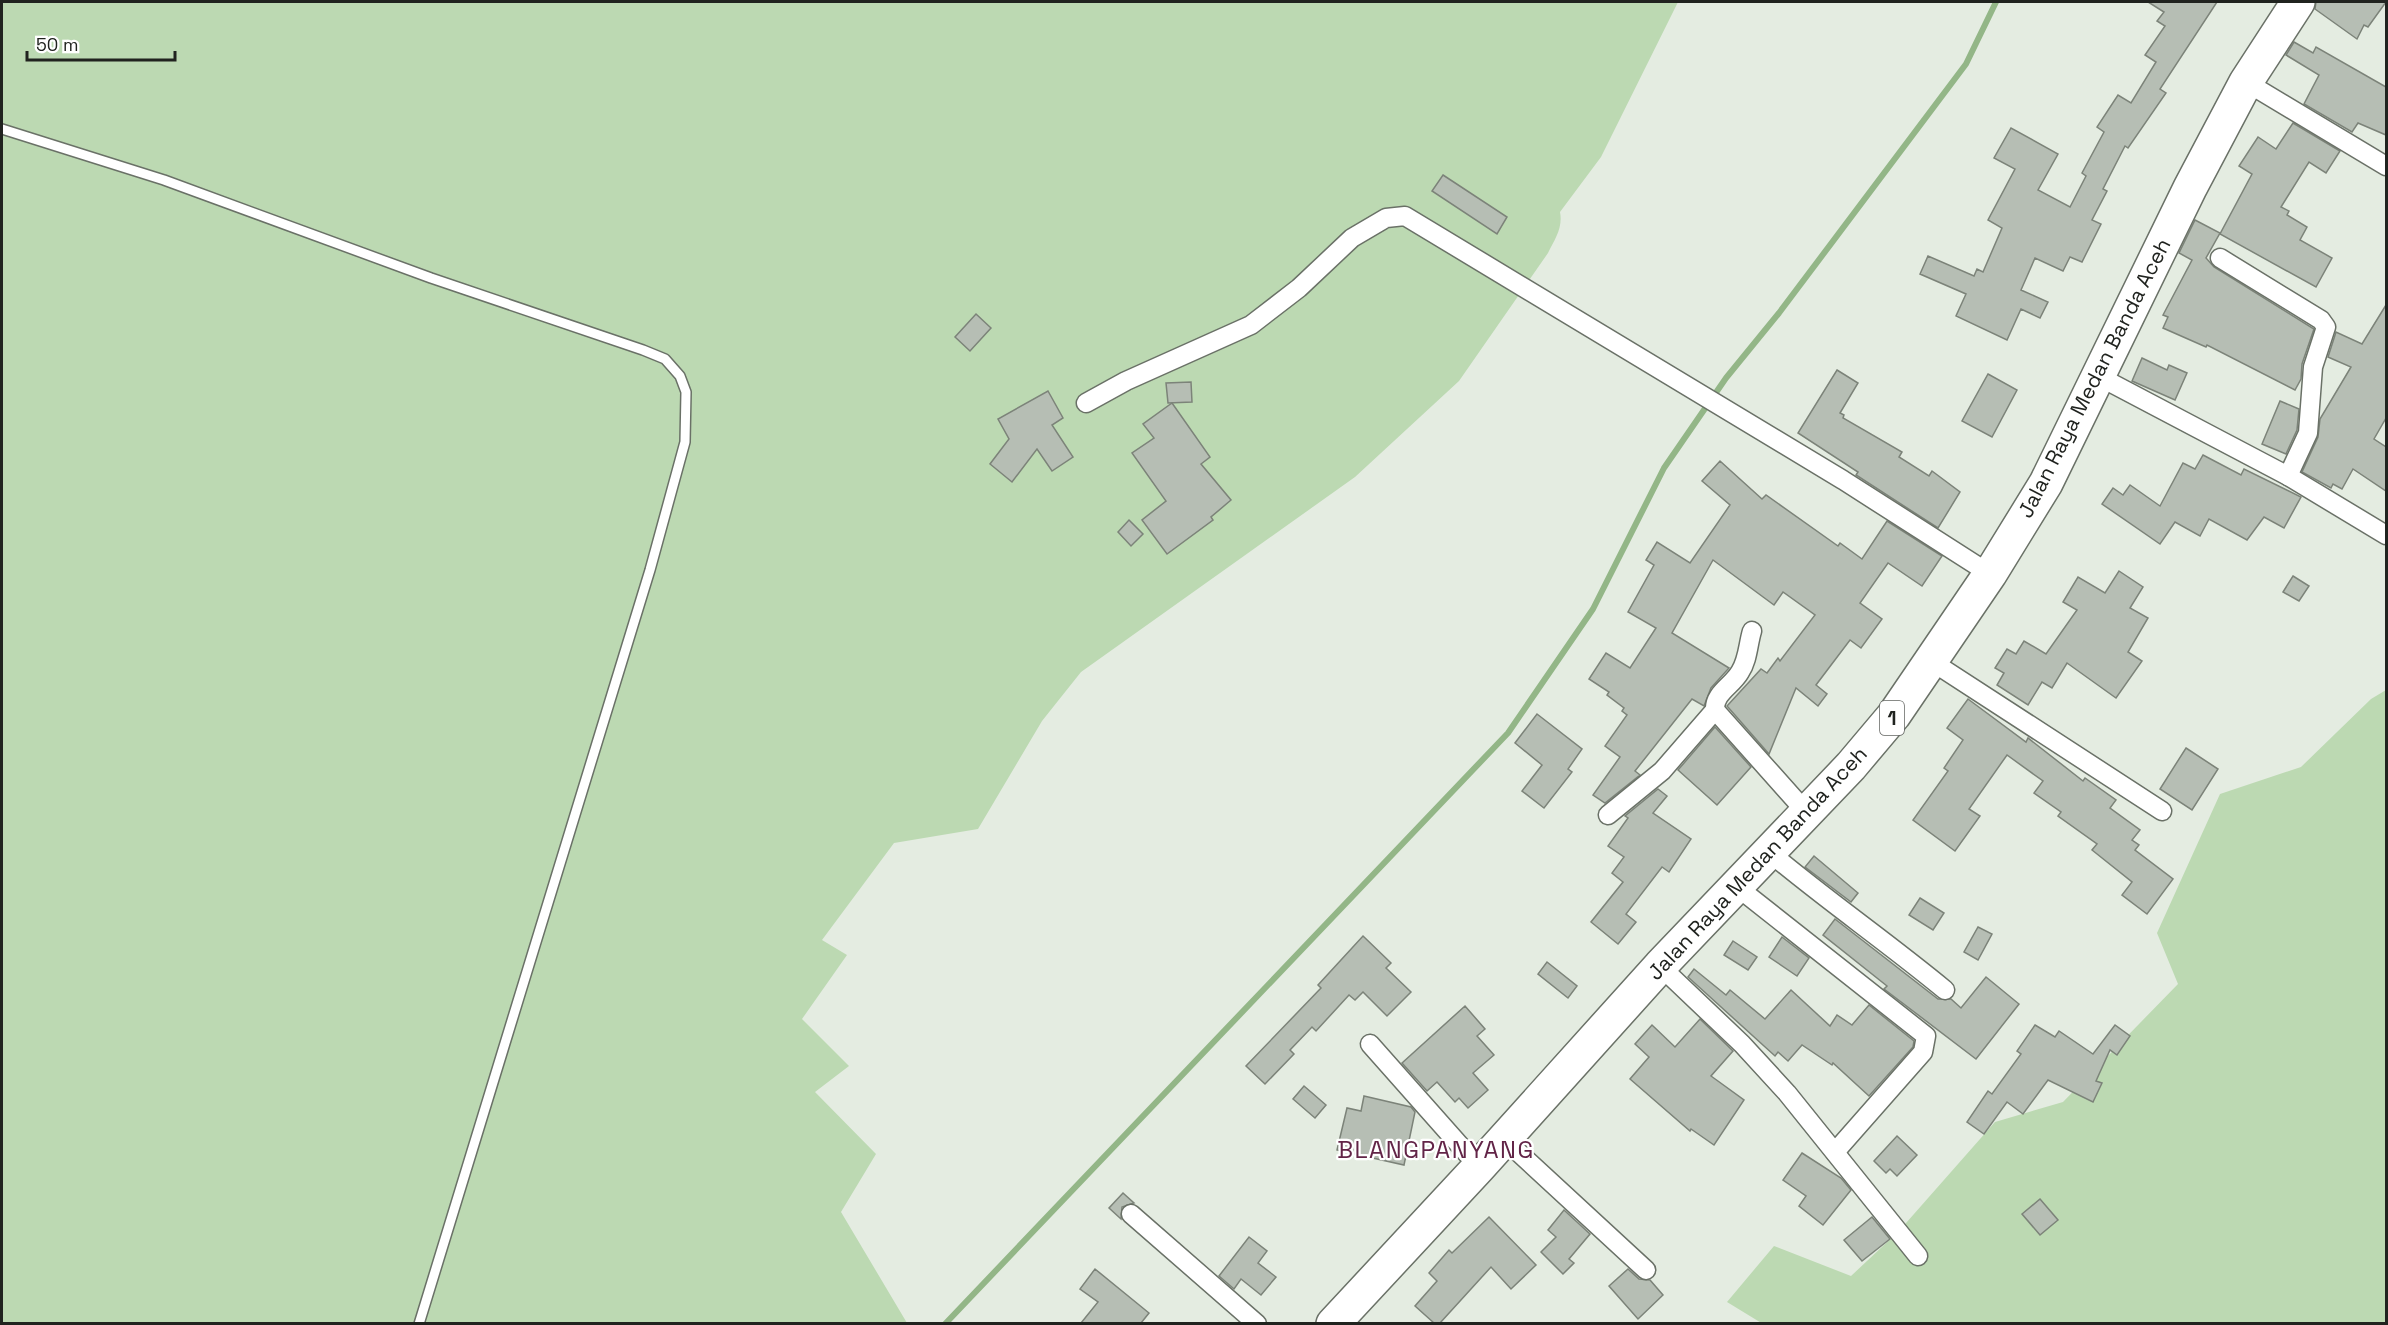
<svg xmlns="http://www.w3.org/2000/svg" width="2388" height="1325" font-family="'Space Grotesk',sans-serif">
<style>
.green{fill:#bcd9b2}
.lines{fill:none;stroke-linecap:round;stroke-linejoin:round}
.stream{stroke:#93b687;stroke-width:6}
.building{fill:#b6beb4;stroke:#7c8379;stroke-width:1.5}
.lane-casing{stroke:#6a7167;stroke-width:12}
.street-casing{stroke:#6a7167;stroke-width:21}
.highway-casing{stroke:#6a7167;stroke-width:36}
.lane{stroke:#fff;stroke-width:9}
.street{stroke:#fff;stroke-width:18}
.highway{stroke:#fff;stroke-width:33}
.labels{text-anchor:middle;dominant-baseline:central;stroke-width:4.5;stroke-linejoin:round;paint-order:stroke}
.shield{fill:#fff;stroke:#636562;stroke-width:1.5}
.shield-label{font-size:20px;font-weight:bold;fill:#20231f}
.street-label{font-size:21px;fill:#20231f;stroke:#fff}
.quarter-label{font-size:24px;letter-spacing:1.5px;fill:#622447;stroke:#fff}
</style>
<rect width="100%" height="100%" fill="#e4ece1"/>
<g class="green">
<path d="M2 2H1678L1601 157 1560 212C1563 228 1555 239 1548 253L1459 381 1355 477 1081 672 1042 721 978 829 894 843 822 940 847 955 802 1019 849 1066 815 1092 876 1154 841 1212 907 1323 2 1324Z"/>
<path d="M2386 690V1323L1763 1324 1727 1302 1774 1246 1851 1276 1899 1231 1995 1122 2063 1102 2178 984 2157 933 2220 794 2301 767 2371 699Z"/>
</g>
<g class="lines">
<path class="stream" d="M945 1324 1508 733 1593 609 1664 468 1726 378 1779 313 1966 64 1996 2"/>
</g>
<g class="building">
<path d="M2148 2H2217L2160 89 2166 93 2128 148 2125 146 2103 189 2107 191 2092 220 2101 224 2082 262 2070 257 2063 271 2035 258 2021 290 2048 302 2040 318 2021 309 2007 340 1956 316 1966 294 1920 274 1928 256 1974 276 1977 269 1983 272 2002 228 1988 220 2015 169 1994 158 2011 128 2058 154 2038 190 2070 207 2086 176 2082 173 2104 132 2097 127 2118 95 2131 103 2156 62 2145 55 2165 26 2157 21 2164 12Z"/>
<path d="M2316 2H2386L2368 27 2364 25 2357 39 2315 9Z"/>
<path d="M2294 42 2313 53 2316 47 2386 87V135L2358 123 2352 132 2304 104 2319 75 2286 55Z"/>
<path d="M2293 123 2340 151 2326 173 2309 162 2281 207 2289 211 2287 215 2307 227 2300 240 2332 258 2316 287 2220 234 2252 174 2239 166 2258 137 2276 149Z"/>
<path d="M1443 175 1507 217 1497 234 1432 191Z"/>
<path d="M2195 220 2220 233 2206 258 2214 267 2314 329 2302 364 2301 379 2295 390 2207 345 2206 347 2163 328 2168 317 2163 315 2192 260 2179 253Z"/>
<path d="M2386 305V418L2374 439 2386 447V491L2353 469 2342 489 2333 484 2331 488 2302 472 2318 437 2320 419 2351 367 2328 357 2336 332 2362 344Z"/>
<path d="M976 314 991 328 970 351 955 337Z"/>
<path d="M2142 358 2167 370 2169 365 2187 373 2175 400 2132 381Z"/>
<path d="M1837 370 1858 383 1840 413 1844 415 1843 418 1902 452 1899 457 1929 476 1932 471 1960 492 1938 528 1856 475 1858 472 1798 433Z"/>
<path d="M1988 374 2017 390 1992 437 1962 421Z"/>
<path d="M1191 382 1192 402 1168 403 1166 383Z"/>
<path d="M1048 391 1063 418 1052 425 1073 457 1052 471 1037 449 1012 482 990 464 1009 439 998 419Z"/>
<path d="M2280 401 2299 409 2297 430 2286 454 2262 444Z"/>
<path d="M1172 403 1210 457 1201 464 1231 500 1211 517 1213 520 1167 554 1142 520 1166 501 1132 453 1154 438 1143 424Z"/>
<path d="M2203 455 2241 475 2244 469 2301 497 2284 528 2264 517 2247 540 2209 519 2200 536 2175 522 2160 544 2102 504 2113 488 2123 495 2130 485 2160 506 2183 463 2195 469Z"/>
<path d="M1720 461 1762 499 1766 495 1838 546 1840 543 1862 559 1887 521 1942 556 1922 586 1888 563 1860 603 1882 619 1861 648 1850 640 1816 685 1827 694 1818 706 1796 688 1769 754 1727 706 1761 669 1767 673 1778 658 1780 661 1815 615 1783 592 1774 605 1713 560 1672 633 1729 668 1711 688 1704 706 1692 699 1635 771 1640 775 1605 803 1593 795 1620 757 1605 746 1627 715 1622 711 1624 708 1607 695 1609 692 1589 679 1606 653 1630 668 1656 628 1628 612 1654 565 1646 560 1657 542 1690 563 1730 505 1702 481Z"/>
<path d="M1129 520 1143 534 1131 546 1118 532Z"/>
<path d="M2119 571 2143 587 2130 608 2148 618 2128 652 2142 661 2116 698 2067 663 2052 688 2042 682 2028 705 1997 685 2004 673 1995 668 2007 649 2016 654 2024 641 2046 654 2077 610 2063 602 2078 577 2105 593Z"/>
<path d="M2293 576 2309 586 2299 601 2283 592Z"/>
<path d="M1968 699 2026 742 2028 738 2083 781 2085 778 2116 800 2110 808 2140 830 2132 840 2139 845 2135 850 2173 879 2147 914 2122 895 2132 882 2092 850 2097 844 2058 816 2061 812 2034 793 2043 781 2007 755 1969 809 1980 816 1955 851 1913 820 1948 771 1944 768 1963 740 1947 728Z"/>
<path d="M1537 714 1582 749 1568 769 1572 772 1544 808 1522 791 1542 765 1515 743Z"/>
<path d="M1715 727 1751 767 1717 805 1678 770Z"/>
<path d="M2186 748 2218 769 2192 810 2160 789Z"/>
<path d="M1658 789 1667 796 1653 813 1691 839 1669 872 1662 867 1626 914 1636 922 1618 944 1591 922 1623 882 1612 873 1624 857 1608 846 1628 818 1625 816Z"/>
<path d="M1814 856 1858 893 1851 902 1805 867Z"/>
<path d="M1920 898 1944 913 1933 930 1909 915Z"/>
<path d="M1835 919 1938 999H1951L1961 1008 1986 977 2019 1004 1976 1059 1884 989 1887 986 1823 935Z"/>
<path d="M1978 927 1992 934 1978 960 1964 952Z"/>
<path d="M1363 936 1391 963 1386 968 1411 992 1387 1016 1363 992 1355 1000 1349 995 1316 1031 1312 1027 1290 1050 1294 1054 1265 1084 1246 1066 1321 988 1318 985Z"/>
<path d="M1782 937 1809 958 1797 976 1769 957Z"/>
<path d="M1733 941 1757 957 1748 970 1724 955Z"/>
<path d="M1547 962 1577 986 1568 998 1538 974Z"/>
<path d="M1694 969 1726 995 1730 990 1765 1019 1791 990 1830 1026 1837 1015 1852 1025 1869 1005 1914 1041 1913 1047 1869 1096 1833 1063 1832 1065 1802 1045 1788 1061 1778 1052 1775 1056 1688 977Z"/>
<path d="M1465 1006 1485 1029 1477 1036 1494 1055 1473 1073 1488 1090 1468 1108 1459 1098 1455 1102 1437 1082 1427 1091 1402 1063Z"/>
<path d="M1700 1019 1733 1051 1711 1076 1744 1100 1714 1145 1691 1129 1690 1131 1630 1079 1649 1057 1635 1044 1652 1025 1675 1047Z"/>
<path d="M2035 1025 2055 1037 2059 1031 2093 1054 2115 1025 2130 1036 2117 1055 2110 1050 2096 1081 2102 1083 2093 1102 2048 1080 2023 1114 2007 1102 1984 1134 1967 1122 1988 1091 1992 1094 2021 1054 2017 1051Z"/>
<path d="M1304 1086 1326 1105 1315 1118 1293 1099Z"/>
<path d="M1364 1096 1411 1107 1415 1112 1404 1165 1337 1150 1347 1108 1361 1111Z"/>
<path d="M1897 1136 1917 1155 1897 1176 1890 1169 1886 1173 1874 1161Z"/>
<path d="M1802 1153 1841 1178 1851 1190 1823 1225 1799 1206 1806 1196 1783 1180Z"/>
<path d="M1123 1193 1134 1203 1122 1207 1121 1219 1109 1208Z"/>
<path d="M2040 1199 2058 1220 2040 1235 2022 1214Z"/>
<path d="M1564 1210 1590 1234 1569 1259 1574 1263 1563 1274 1541 1252 1556 1237 1548 1230Z"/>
<path d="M1489 1217 1536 1265 1511 1289 1491 1267 1440 1323H1434L1415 1306 1437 1281 1429 1273 1449 1250 1452 1253Z"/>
<path d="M1872 1217 1890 1239 1862 1261 1844 1240Z"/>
<path d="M1249 1237 1267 1251 1258 1263 1276 1277 1261 1295 1241 1279 1234 1289 1219 1276Z"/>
<path d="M1095 1269 1149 1313 1141 1323H1081L1098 1302 1080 1289Z"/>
<path d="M1628 1269 1639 1279 1650 1280 1663 1295 1638 1319 1609 1286Z"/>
</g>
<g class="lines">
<defs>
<path id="lane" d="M2 129 164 180 431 278 643 350 665 359 680 376 686 392 685 442 650 570 419 1324"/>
<g id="street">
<path d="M2246 82 2386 166"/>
<path d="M2220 258 2321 320 2326 327 2313 367 2308 433 2288 476"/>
<path d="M2098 376 2288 476 2386 535"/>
<path d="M1086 403 1126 381 1251 325 1299 288 1352 238 1386 218 1405 216 1843 480 1990 574"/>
<path d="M1752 631C1748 644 1748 660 1740 672 1732 686 1714 693 1715 710L1806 812"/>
<path d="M1931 661 2162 811"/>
<path d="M1608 815 1662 771 1715 710"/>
<path d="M1769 852C1826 900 1887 942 1945 990"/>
<path d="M1736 886 1926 1036 1923 1052 1835 1152"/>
<path d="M1660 966 1742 1044 1787 1093 1918 1256"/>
<path d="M1370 1044 1479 1167"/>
<path d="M1504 1139 1646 1270"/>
<path d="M1131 1214 1257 1324"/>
</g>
<path id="highway" d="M1333 1324 1479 1167 1660 966 1851 766 1894 715 1990 574 2046 483 2190 188 2246 82 2298 2"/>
</defs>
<use href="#lane" class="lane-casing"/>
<use href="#street" class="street-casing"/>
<use href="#highway" class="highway-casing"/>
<use href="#lane" class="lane"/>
<use href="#street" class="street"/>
<use href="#highway" class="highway"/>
</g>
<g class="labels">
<rect class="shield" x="1880" y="701" width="24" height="34" rx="4.5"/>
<g class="shield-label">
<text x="1892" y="718">1</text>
</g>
<g class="street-label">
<text transform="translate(2094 378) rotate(-63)">Jalan Raya Medan Banda Aceh</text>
<text transform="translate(1757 863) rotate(-47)">Jalan Raya Medan Banda Aceh</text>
</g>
<g class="quarter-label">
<text x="1436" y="1149">BLANGPANYANG</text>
</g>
</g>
<rect width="2388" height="1325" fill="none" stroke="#20231f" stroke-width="6"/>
<path d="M27 51v9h148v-9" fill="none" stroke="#20231f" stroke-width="3"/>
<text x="36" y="51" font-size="18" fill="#20231f" stroke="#ffffff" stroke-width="4.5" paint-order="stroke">50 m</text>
</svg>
